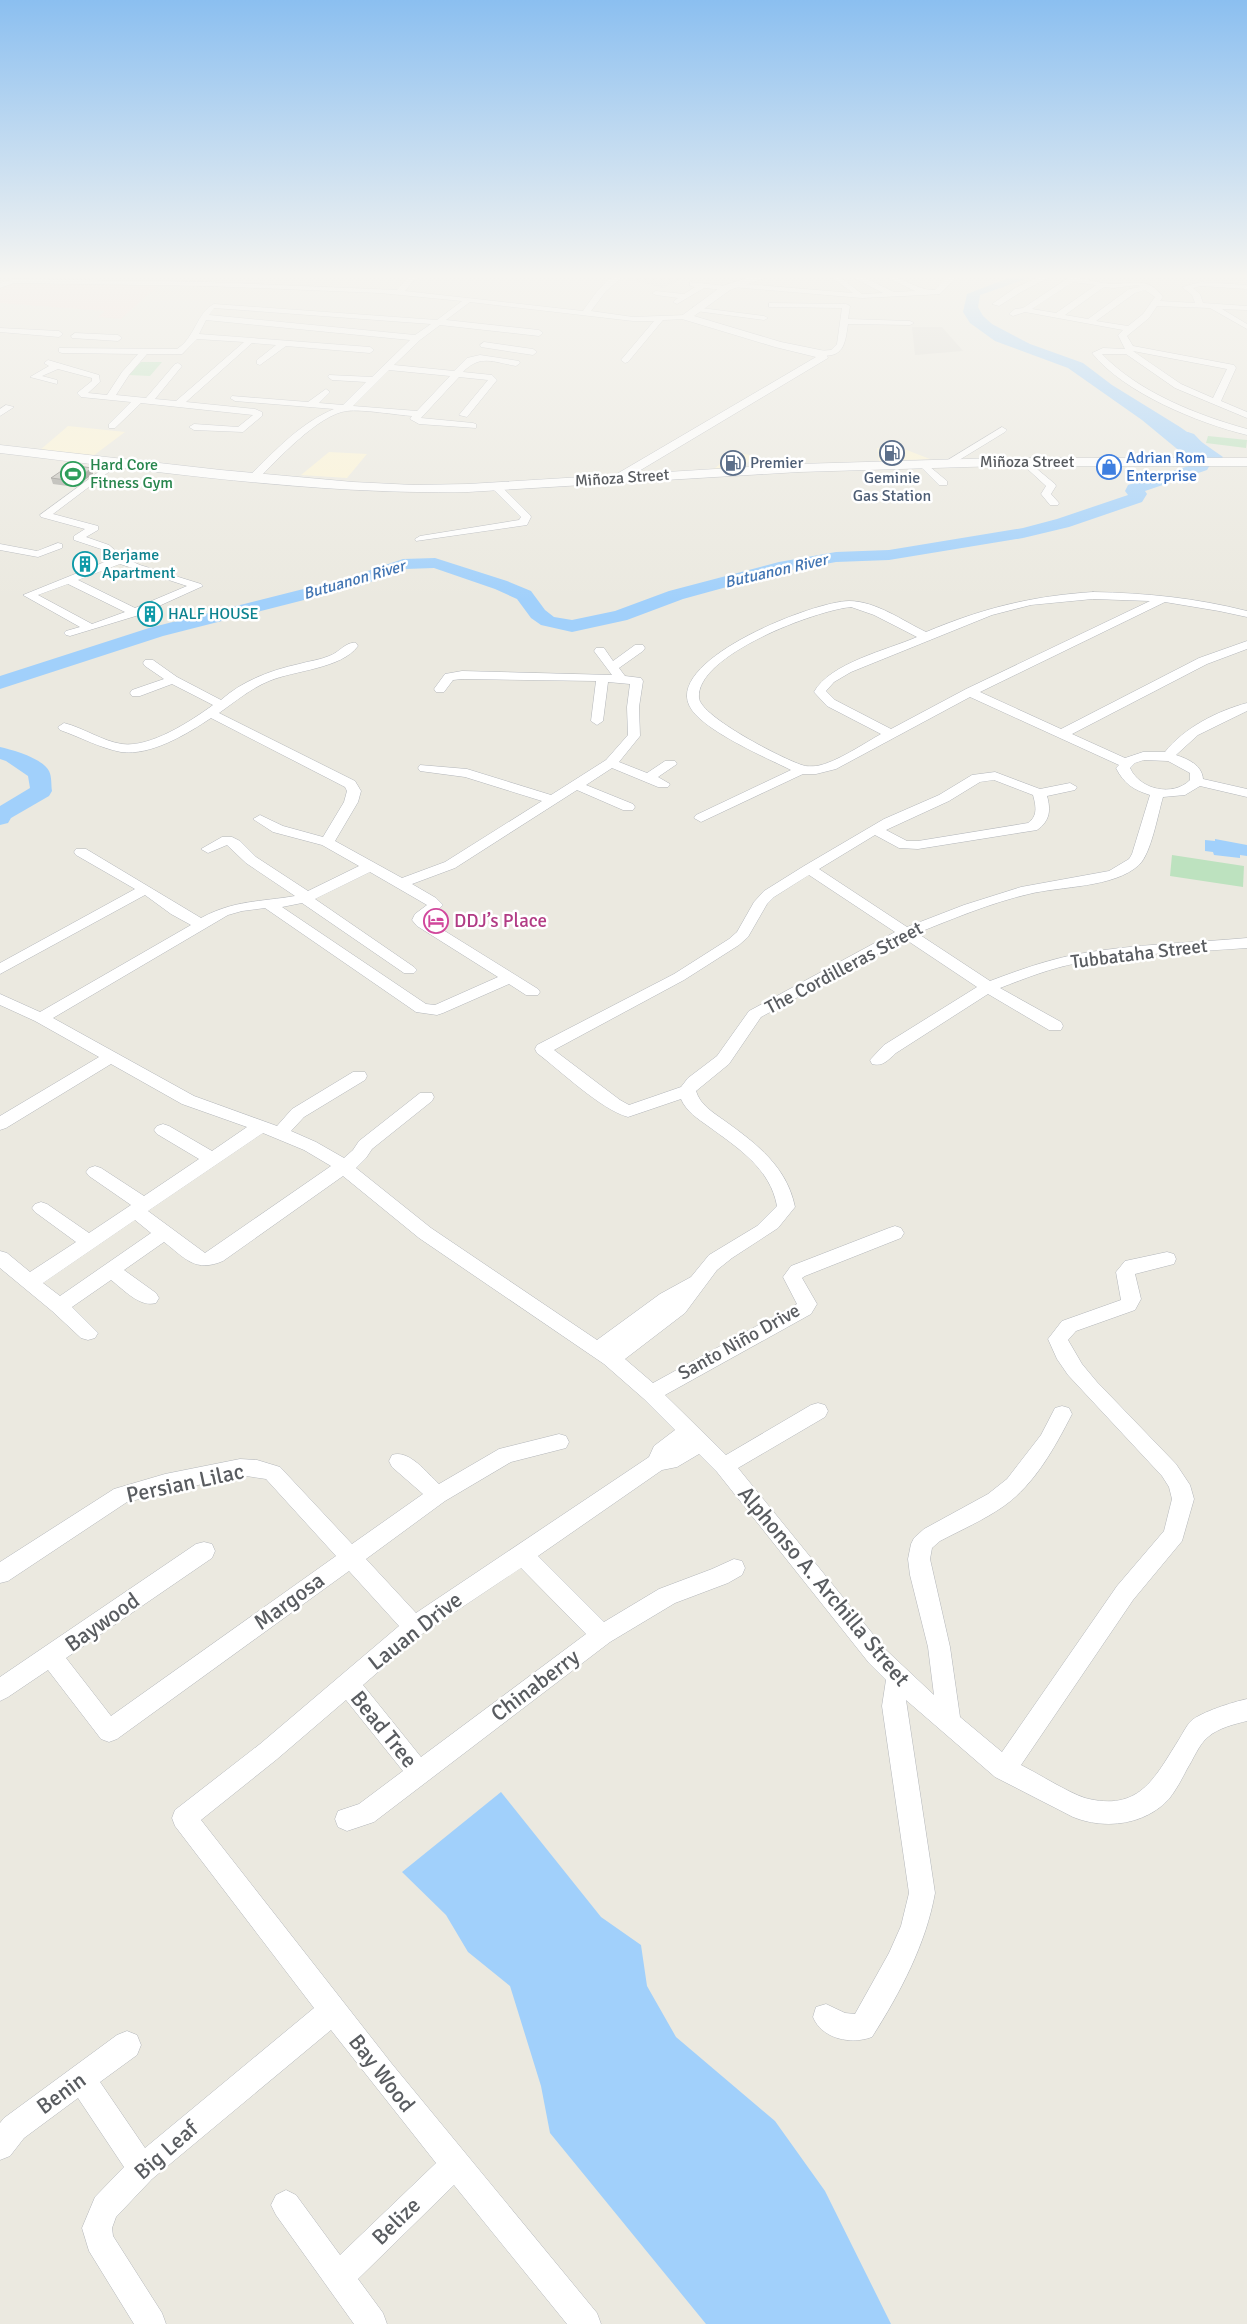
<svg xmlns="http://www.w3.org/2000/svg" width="1247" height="2324" font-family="Signika,sans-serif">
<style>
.commercial{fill:#fcf4d5}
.industrial{fill:#dddbd5}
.medical{fill:#f9dfdb}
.green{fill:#bde2bf}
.water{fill:#a1d0fb}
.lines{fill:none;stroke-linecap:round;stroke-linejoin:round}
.river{fill:#a1d0fb;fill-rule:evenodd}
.street-casing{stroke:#b3b6ba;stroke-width:1}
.secondary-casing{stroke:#b4b7bc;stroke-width:1}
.street{fill:#fff;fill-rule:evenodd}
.secondary{fill:#fff;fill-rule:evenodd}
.wall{fill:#aaa9a3}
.shaded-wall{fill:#8b8984}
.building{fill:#c6c4bd;stroke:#8b8984}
.labels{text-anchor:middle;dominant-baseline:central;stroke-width:5;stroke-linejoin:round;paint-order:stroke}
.far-shop-label{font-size:16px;fill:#366cbe;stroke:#fff;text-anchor:start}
.far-street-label{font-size:16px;fill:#595c60;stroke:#fff}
.far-service-label{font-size:16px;fill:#4e5e75;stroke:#fff;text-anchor:start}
.far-leisure-label{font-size:16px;fill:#27864d;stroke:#fff;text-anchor:start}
.far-culture-label{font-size:16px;fill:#0d838f;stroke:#fff;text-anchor:start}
.far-water-label{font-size:16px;font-style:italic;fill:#4275b3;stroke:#fff}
.hotel-label{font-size:19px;fill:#b23c85;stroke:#fff;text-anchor:start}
.street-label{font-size:19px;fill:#595c60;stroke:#fff}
.near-street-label{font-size:22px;fill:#595c60;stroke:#fff}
</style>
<rect width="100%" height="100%" fill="#ebe9e0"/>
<g class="commercial">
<path d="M68 426 125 432 93 456 40 450Z"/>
<path d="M877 448 904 449 930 459 879 461Z"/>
<path d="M329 452 367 454 347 478 301 475Z"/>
<path d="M734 452 755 456 744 466 714 469Z"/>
</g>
<g class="industrial">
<path d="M626 274H691L663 288 622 278Z"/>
<path d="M912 327H942L963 351 915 355Z"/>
</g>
<path class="medical" d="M14 283 158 286 121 319 98 317 105 311 0 303V289L7 284Z"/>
<g class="green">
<path d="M141 362H162L150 376 129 375Z"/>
<path d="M1208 436 1247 440 1246 448 1206 443Z"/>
<path d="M1172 855 1244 866 1243 887 1170 876Z"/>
</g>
<g class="water">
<path d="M1019 274H1040L980 295 978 307 983 316 992 324 1030 344 1083 363 1112 385 1180 427 1223 457 1214 466H1178L1182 453 1142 420 1068 368 995 341 970 323 963 312 967 294Z"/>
<path d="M1215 839 1247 845V856L1240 855V858L1214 855 1213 852 1205 851V840L1215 841Z"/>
<path d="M501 1792 601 1917 641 1945 647 1986 676 2037 775 2121 825 2191 891 2324H706L550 2133 541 2086 510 1986 468 1952 446 1915 402 1872Z"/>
</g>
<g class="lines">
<g class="river">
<path d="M1188 432 1194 434 1215 456 1207 470 1145 491 1147 494 1142 502 1069 527 1023 538 889 560 836 562 781 572 683 599 627 620 572 632 541 625 531 618 517 599 495 589 434 568 405 569 359 586 163 636 0 689V676L149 628 347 578 403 559 435 558 507 581 531 591 545 610 554 617 572 620 615 611 669 591 779 562 836 552 889 550 1023 528 1057 519 1128 495 1125 491 1128 485 1195 464 1199 457 1180 437 1182 434Z"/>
<path d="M0 747C13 750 42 758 49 771 52 777 51 785 52 791L49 796 11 818 8 823 0 825V806L30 788 28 776 6 761 0 759Z"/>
</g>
<defs>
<g id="street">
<path d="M411 274H419L405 291 583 311C594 296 606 274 626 274L606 291 591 311 633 317 686 315 690 317 686 319 663 320 628 362 625 363 621 360 654 321H633L470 302 446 320 539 330 543 333 539 336 440 325 420 340 394 365 454 371 467 358 480 355 519 361 520 363 516 366C493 362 480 354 463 372L492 375 497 380 467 417 459 415 488 380 459 377 421 418 473 423 476 424V428L419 424 410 419 412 416C396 415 362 409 347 411 319 414 277 460 257 480H249V476C275 451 300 423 334 409L235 401 230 398 232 396 308 402 326 389 330 392 319 403 343 405 366 382 332 380 328 377 329 375 372 377 410 340 206 320 199 334 370 347 374 350 370 353 286 346 260 365 257 364V360L276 345 252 343 186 402 255 409 262 412V416L243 432 194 430 189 427 194 424 238 427 253 415 141 403 115 428H109V424L131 402 81 397 77 393 92 381V378L58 369 42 376 57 380V384L30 377 49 366 44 363 48 360 99 375 100 382 88 393 107 395 122 372 138 354 62 353 59 352V348L177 349C195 338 197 312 214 304L437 320 462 301 380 293 208 286 14 283 0 288V283L14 279 208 282 397 290ZM214 308 431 324 415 335 209 315ZM197 339 244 342 176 401 155 399 182 366 178 363 175 364 146 398 116 395 129 375 147 354H182ZM389 370 450 376 417 411 353 406Z"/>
<path d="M827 274H836L862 294 883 293 846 274H857L894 292 915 291 880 274C900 274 916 291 935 290L950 274 957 276 940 294 924 295 862 298 733 287 729 285 733 283 853 293Z"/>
<path d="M1045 274H1056L1021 292 999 306 992 304 1015 288Z"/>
<path d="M1074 274H1084L1079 278C1090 280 1103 284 1114 284 1134 283 1149 277 1163 297L1160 301 1195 303 1192 295 1182 287 1201 282 1247 285V289L1201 286 1193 288 1200 294 1203 303 1247 306V310L1222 309 1247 324V329L1210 308 1157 306 1149 318 1127 336 1133 346 1234 365 1236 368 1221 401 1247 412V418L1175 388 1126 354H1102C1138 392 1197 415 1247 429V435C1198 423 1124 393 1092 353L1103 348 1125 349 1118 335 1123 330 1025 312 1013 316 1009 314 1015 309 1023 308ZM1073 282 1096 285 1056 313 1032 309ZM1138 285 1140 287 1129 289 1088 319 1065 315 1104 287 1113 288ZM1145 290 1155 297 1143 314 1128 326 1096 321 1135 293ZM1133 351 1227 369 1213 398 1181 384Z"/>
<path d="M1150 274H1189L1159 278Z"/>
<path d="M690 282 726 286 730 288 726 290 704 288 677 304 673 302 678 298 656 295 652 293 656 291 684 294 695 287 690 286Z"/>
<path d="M769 303 846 304 850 306 848 319 910 321 914 323 910 325 848 324C845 344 844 359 818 355V351L831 350 837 344 842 308 772 307H769Z"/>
<path d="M693 307 764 316 768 318 764 320 696 311H693Z"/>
<path d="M0 328 59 331 63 334 59 337 0 332Z"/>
<path d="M75 333 118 335 122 338 118 341 72 338 71 336Z"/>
<path d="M484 342 533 349 537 352 533 355 481 347 480 345Z"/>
<path d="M6 405 14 407 0 416V409Z"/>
<path d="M1002 427 1007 430 1005 432 951 465 948 466 943 463Z"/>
<path d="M1025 459 1055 484 1056 486 1051 494 1059 503 1058 505H1050L1041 494 1046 486 1022 464 1020 462Z"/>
<path d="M115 460 120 463 118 465 53 514 98 526V530L86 537 109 545 124 558 140 565 201 584 203 586 139 615 70 636 66 635 64 633 66 631 80 627 23 595 112 559 101 549 74 540V536L85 529 41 517 40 515ZM120 564 187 586 135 608 78 580ZM68 584 125 612 92 624 38 595Z"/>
<path d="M923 461 947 481V485H939L918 464Z"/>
<path d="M495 483 499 484 530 515 531 517 527 525 416 541 415 539 420 536 519 520 521 517 490 486Z"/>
<path d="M58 543 62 544V548L38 557 0 550V544L37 551Z"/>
<path d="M1093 592C1146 593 1196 598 1247 611V617L1219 611 1165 602 980 692 1061 729 1199 658 1247 641V649L1207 664 1072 734 1125 758 1143 752H1165C1184 728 1217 711 1247 703V711L1198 735 1176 755C1188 759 1202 765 1203 779L1247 789V797L1200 786 1185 795 1163 797C1158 814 1151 854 1139 865 1114 888 1061 886 1029 894 990 903 953 919 917 933L990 981C1019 970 1047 960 1078 954 1134 944 1191 943 1247 938V948C1191 952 1133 953 1078 963 1051 968 1026 978 1000 988L1061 1022 1063 1026 1061 1030H1049L988 994 896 1053C888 1060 883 1067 872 1064L870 1060 884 1045 977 987 905 939 761 1017 729 1064 696 1091C700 1105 714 1113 725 1121 757 1144 787 1167 795 1207L778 1228 732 1258 717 1270 685 1313 625 1359 653 1383 797 1304 783 1277 791 1266 889 1228 895 1226 901 1228 904 1233 901 1238 805 1276 802 1278 817 1304 811 1314 665 1395 726 1455 811 1405 818 1403 825 1405 828 1411 825 1417 738 1468 885 1649 934 1695 928 1647 910 1575 908 1559 911 1544 914 1538 924 1529 988 1494 1007 1479 1041 1435 1055 1408 1062 1406 1069 1408 1072 1414C1055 1447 1035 1484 1004 1506 984 1520 961 1530 940 1541L932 1548 930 1559 950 1647 960 1717 1002 1752 1117 1586 1164 1531 1172 1499 1169 1487 1162 1476 1068 1375 1057 1359 1048 1339 1062 1321 1121 1300 1116 1272 1125 1261 1167 1252 1174 1254 1176 1259 1174 1264 1135 1274 1141 1299 1135 1310 1076 1331 1068 1340 1082 1364 1097 1382 1176 1464 1190 1485 1194 1499 1182 1541 1133 1600 1021 1765C1039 1774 1067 1792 1085 1798 1139 1812 1154 1779 1178 1741 1182 1735 1186 1726 1191 1721 1201 1712 1233 1702 1247 1699V1721C1235 1724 1218 1728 1208 1737 1199 1744 1193 1760 1187 1769 1182 1779 1176 1790 1169 1799 1145 1825 1105 1830 1073 1817L995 1777 906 1700 935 1893C926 1944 900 1993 872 2037 851 2045 822 2039 813 2017L816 2007 826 2004 845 2013 855 2014 889 1953 901 1926 909 1893 882 1706 886 1680 869 1663 717 1472 699 1454 677 1467 662 1470 538 1556 604 1622 659 1589 712 1569 734 1559 742 1561 745 1568 742 1575 728 1583 675 1603 610 1642 374 1822 347 1831 338 1827 335 1819 338 1811 359 1804 403 1771 346 1700 276 1760 201 1820 392 2064 597 2313 601 2324H567L454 2185 358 2279 383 2313 387 2324H354L276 2215 271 2205 276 2195 286 2190 296 2195 340 2255 436 2163 331 2030 152 2179 116 2217 112 2228 113 2236 162 2313 166 2324H134L89 2251 82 2228 95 2197 124 2167 78 2098 24 2138 10 2156 0 2160V2123L4 2118 117 2035 127 2031 137 2035 141 2045 137 2055 100 2082 145 2148 314 2008 175 1826 172 1818 175 1810 260 1744 399 1626 349 1571 117 1739 109 1742 101 1739 48 1670 8 1697 0 1701V1677L196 1544 204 1542 212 1544 215 1551 212 1558 66 1658 111 1716 336 1556 266 1479 240 1475 127 1502 8 1581 0 1583V1562L114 1489 165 1474 240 1459 257 1460 280 1467 352 1544 423 1494 392 1467 389 1461 392 1455C409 1449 427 1473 439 1484L499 1449 559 1434 566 1436 569 1442 566 1448 511 1462 445 1501 366 1559 416 1613 649 1457 654 1446 675 1430 644 1399 604 1364 419 1238 343 1176 223 1261C195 1273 185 1258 164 1242L124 1270 156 1293 159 1298 156 1303C140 1308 123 1289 111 1280L72 1307 98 1333 95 1338 88 1340 81 1338 52 1311 0 1268V1251L7 1253 30 1272 76 1242 35 1212 32 1208 35 1204 41 1202 47 1204 89 1233 131 1205 89 1176 86 1172 89 1168 95 1166 101 1168 144 1196 199 1159 157 1134 154 1130 157 1126 163 1124 169 1126 212 1151 247 1127 182 1104 111 1064 6 1128 0 1130V1116L99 1057 35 1021 0 1005V994L40 1012 191 925 171 914 145 895 0 974V963L135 889 76 855 74 852 76 849H86L201 918C234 900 260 902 295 896L246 863 227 845 208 853 201 849 222 837H232L240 841 256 857 308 891 359 866 322 845 273 832 253 819 260 815 283 826 323 837 344 802 347 791 345 787 211 718C187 734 151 756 121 752 100 748 80 737 60 730L58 727 64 723C84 728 102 741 122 744 150 748 191 721 213 705L172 684 140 696H132L130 693 132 690 164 679 145 666 143 663 145 660H153L177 677 221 700C242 681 271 670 299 664 309 661 320 660 329 656 339 653 346 641 356 643L358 646C341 669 295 670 269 681 250 689 236 701 219 713L355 781 361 791 358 802 335 841 402 878 445 862 542 801 465 777 420 771 418 768 420 765 467 769 551 795 606 760 628 735 627 707 630 684 608 682 603 721 597 725 591 721 596 681 462 679 453 680 444 692H436L434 689 445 674 462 671 612 675 594 651 596 648H604L613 661 635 645H643L645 648 643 651 619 668 625 676 641 678 643 681 639 707 640 736 619 762 647 773 665 761H675L677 764 658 777 670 784 668 787H658L612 768 586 785 633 804 635 807 633 810H623L577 790 455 868 412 884 436 898 443 905 427 920 538 989 540 992 538 995H526L509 984 443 1013 437 1015 416 1012 265 908 242 911 228 915 53 1018 194 1096 277 1126 292 1109 353 1072H365L367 1076 365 1080 304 1117 291 1131 316 1142 344 1158 353 1150 359 1141 420 1093H432L434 1097 432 1101 372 1149 366 1158 356 1168 431 1228 597 1340 660 1294 691 1277 709 1255 757 1226 777 1206C770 1168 738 1148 708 1126 698 1119 686 1111 681 1099L628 1117C600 1109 561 1071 537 1053L535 1049 537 1045 674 974 729 939 737 932 754 902 764 891 804 866 884 819 939 795 972 775 995 772 1040 789 1070 783 1077 787 1075 790 1047 796C1051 810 1050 821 1037 830L918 849 899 848 875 835 819 869 907 927 964 905 1021 887 1109 871 1129 859 1132 854 1150 795C1134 790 1124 784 1116 768L1119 765 970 697 836 769 816 774H803L701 822 694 818 696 815 791 770C767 758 699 729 689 705 668 658 815 601 849 601 876 601 903 621 926 632 983 608 1032 596 1093 592ZM1093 599 1150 601 966 689 891 729 835 700 826 691 834 682 851 672 992 615 1031 605ZM851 607 874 615 917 637C887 650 830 663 814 692L827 706 881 734C863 744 837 762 817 766 813 766 806 767 802 765 783 759 701 717 699 698 695 655 817 610 851 607ZM1144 760 1168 761 1190 773V780C1173 797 1140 790 1130 768L1135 763ZM994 780 1033 795C1036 806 1038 816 1028 823L918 841H907L886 830 949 801 980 782ZM370 872 427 905 415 914 412 920 417 926 498 977 435 1005 426 1004 282 907 302 903 404 973H414L417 970 414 967 315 899ZM809 875 895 932 749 1011 717 1056 688 1078 681 1087 629 1105 620 1100 554 1050 684 980 739 945 748 937 767 904 774 897ZM263 1133 304 1150 331 1166 205 1253 148 1211ZM135 1220 151 1233 60 1296 43 1283ZM521 1568 586 1634 421 1757 363 1685 422 1634Z"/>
</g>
<path id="secondary" d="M759 274H776L730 290 694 316 781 342 825 351 828 358 634 474 799 464 1000 458H1247V466H1000L799 472 468 492C312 495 155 471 0 453V445L221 470 353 482 414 485 468 484 615 475 816 357 775 347 682 319 680 317 722 286Z"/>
</defs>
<use href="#street" class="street-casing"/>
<use href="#secondary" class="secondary-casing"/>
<use href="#street" class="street"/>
<use href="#secondary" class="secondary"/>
</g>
<path class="wall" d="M92 468 93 474 75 487 53 484 51 478Z"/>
<path class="shaded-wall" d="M92 468 93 474 75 487 74 481Z"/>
<path class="building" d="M70 465 92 468 74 481 51 478Z"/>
<linearGradient id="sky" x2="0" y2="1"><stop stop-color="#8bbff0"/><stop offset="0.46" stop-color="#f6f5f1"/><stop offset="1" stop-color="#f6f5f1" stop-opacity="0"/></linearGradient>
<rect width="1247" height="600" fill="url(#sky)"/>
<defs>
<symbol id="fuel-ring" viewBox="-11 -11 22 22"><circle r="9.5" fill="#fff" stroke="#5c6f8a" stroke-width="1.5"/><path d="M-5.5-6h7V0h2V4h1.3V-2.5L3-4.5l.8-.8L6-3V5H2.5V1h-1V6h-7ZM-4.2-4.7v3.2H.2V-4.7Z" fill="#5c6f8a"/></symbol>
<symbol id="shop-ring" viewBox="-11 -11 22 22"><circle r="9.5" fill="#fff" stroke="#3f7fe0" stroke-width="1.5"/><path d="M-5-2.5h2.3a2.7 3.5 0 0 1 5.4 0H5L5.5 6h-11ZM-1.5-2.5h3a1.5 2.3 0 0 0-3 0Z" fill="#3f7fe0"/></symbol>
<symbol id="stadium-ring" viewBox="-11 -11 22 22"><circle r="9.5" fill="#fff" stroke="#2e9e5b" stroke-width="1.5"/><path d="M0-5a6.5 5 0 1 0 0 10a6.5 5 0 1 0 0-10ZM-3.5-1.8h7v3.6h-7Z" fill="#2e9e5b"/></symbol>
<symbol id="building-ring" viewBox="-11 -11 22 22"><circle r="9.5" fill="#fff" stroke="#0f9aa8" stroke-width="1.5"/><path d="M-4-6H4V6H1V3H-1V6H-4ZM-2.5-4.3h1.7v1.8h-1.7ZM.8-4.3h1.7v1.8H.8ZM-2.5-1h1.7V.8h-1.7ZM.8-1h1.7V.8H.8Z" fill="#0f9aa8"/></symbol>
<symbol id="hotel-ring" viewBox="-11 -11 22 22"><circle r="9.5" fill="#fff" stroke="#d1479c" stroke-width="1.5"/><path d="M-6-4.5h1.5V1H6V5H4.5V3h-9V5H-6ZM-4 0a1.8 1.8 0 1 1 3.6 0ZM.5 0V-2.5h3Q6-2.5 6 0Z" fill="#d1479c"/></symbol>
</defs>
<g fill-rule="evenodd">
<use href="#fuel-ring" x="878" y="439" width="28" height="28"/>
<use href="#fuel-ring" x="719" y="449" width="28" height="28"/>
<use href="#shop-ring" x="1095" y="453" width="28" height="28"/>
<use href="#stadium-ring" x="59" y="460" width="28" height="28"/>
<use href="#building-ring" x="71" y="550" width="28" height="28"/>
<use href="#building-ring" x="136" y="600" width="28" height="28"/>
<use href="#hotel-ring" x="422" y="907" width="28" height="28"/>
</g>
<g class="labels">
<g class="far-shop-label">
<text x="1126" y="458">Adrian Rom<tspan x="1126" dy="18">Enterprise</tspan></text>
</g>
<g class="far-street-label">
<text x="1027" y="462">Miñoza Street</text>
<text transform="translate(622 478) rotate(-4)">Miñoza Street</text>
</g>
<g class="far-service-label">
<text x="750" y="463">Premier</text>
<text x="892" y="478" text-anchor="middle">Geminie<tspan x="892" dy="18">Gas Station</tspan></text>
</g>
<g class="far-leisure-label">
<text x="90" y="465">Hard Core<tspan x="90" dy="18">Fitness Gym</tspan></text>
</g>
<g class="far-culture-label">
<text x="102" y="555">Berjame<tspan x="102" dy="18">Apartment</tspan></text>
<text x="168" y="614">HALF HOUSE</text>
</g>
<g class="far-water-label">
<text transform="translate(776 571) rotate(-13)">Butuanon River</text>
<text transform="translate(354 580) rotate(-16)">Butuanon River</text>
</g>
<g class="hotel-label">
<text x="454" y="921">DDJ’s Place</text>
</g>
<g class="street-label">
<text transform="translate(1139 954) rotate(-7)">Tubbataha Street</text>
<text transform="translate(844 968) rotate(-28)">The Cordilleras Street</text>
<text transform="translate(739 1342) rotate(-29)">Santo Niño Drive</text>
</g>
<g class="near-street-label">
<text transform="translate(185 1483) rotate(-12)">Persian Lilac</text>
<text transform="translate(824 1586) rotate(50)">Alphonso A. Archilla Street</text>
<text transform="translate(289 1601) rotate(-36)">Margosa</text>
<text transform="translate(102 1622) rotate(-35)">Baywood</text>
<text transform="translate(415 1631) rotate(-38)">Lauan Drive</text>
<text transform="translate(535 1685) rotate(-37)">Chinaberry</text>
<text transform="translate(384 1729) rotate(51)">Bead Tree</text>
<text transform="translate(382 2073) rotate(52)">Bay Wood</text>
<text transform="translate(61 2093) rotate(-36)">Benin</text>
<text transform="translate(166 2150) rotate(-41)">Big Leaf</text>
<text transform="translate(396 2221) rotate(-44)">Belize</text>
</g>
</g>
</svg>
